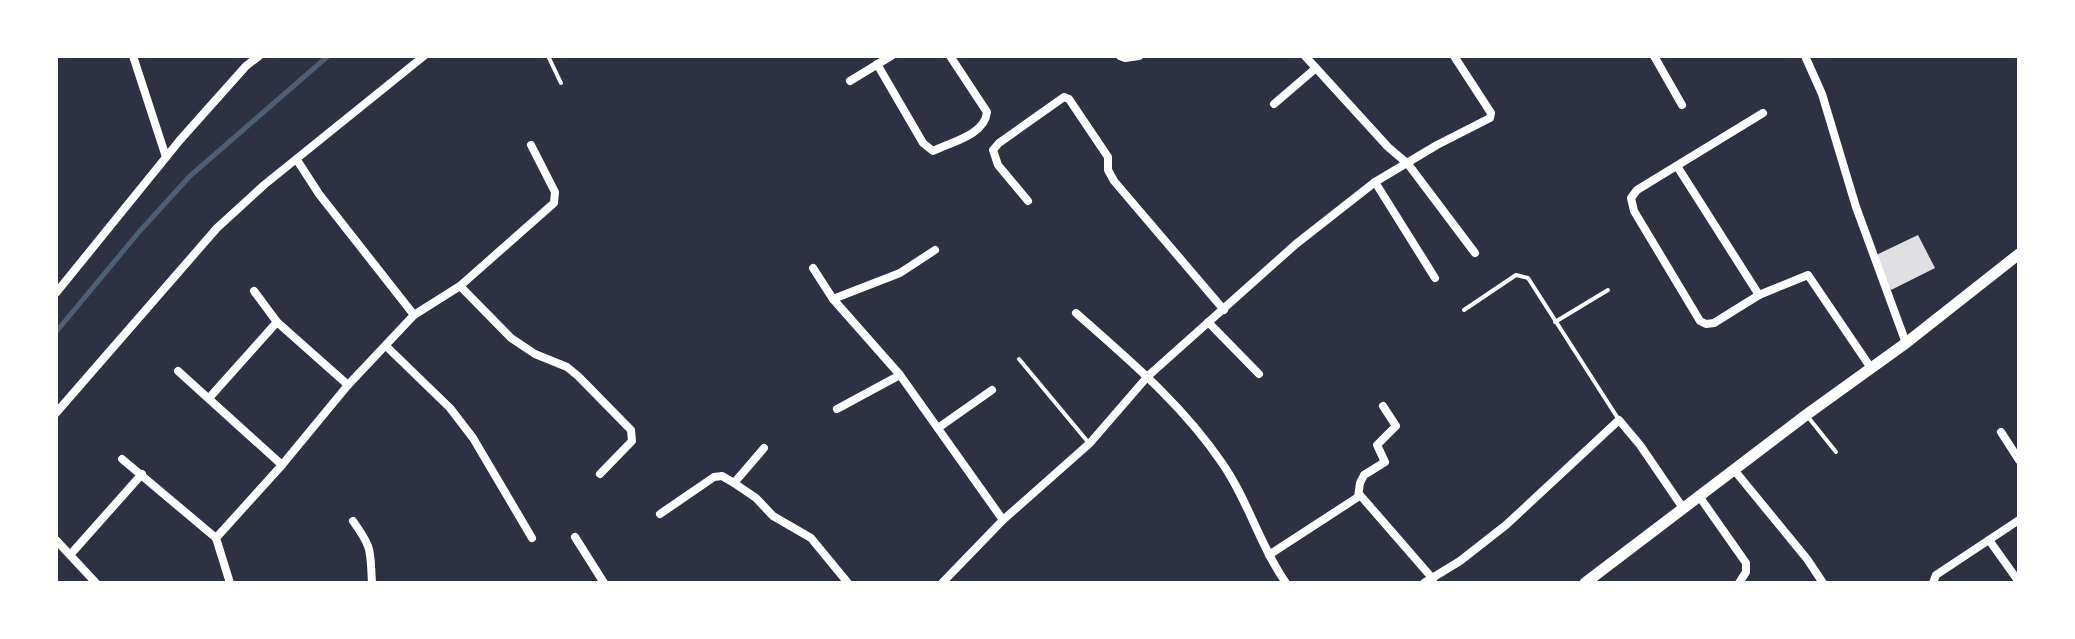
<svg xmlns="http://www.w3.org/2000/svg" width="2075" height="639" font-family="'Noto Sans',sans-serif">
<style>
.lines{fill:none;stroke-linecap:round;stroke-linejoin:round}
.stream{stroke:#4f5d75;stroke-width:5}
.building{fill:#e0e0e3}
.service{stroke:#fff;stroke-width:4}
.minor{stroke:#fff;stroke-width:8}
.tertiary{stroke:#fff;stroke-width:11}
</style>
<rect width="100%" height="100%" fill="#2d3142"/>
<g class="lines">
<path class="stream" d="M56 332 139 232 190 176 328 56"/>
</g>
<path class="building" d="M1918 235 1935 268 1891 290 1874 256Z"/>
<g class="lines">
<g class="service">
<path d="M548 56 561 83"/>
<path d="M1464 310 1516 275 1528 278 1619 420"/>
<path d="M1555 322 1608 290"/>
<path d="M1019 359 1088 442"/>
<path d="M1808 417 1836 452"/>
</g>
<g class="minor">
<path d="M133 56 166 157"/>
<path d="M1120 56 1125 58 1139 56"/>
<path d="M1305 56 1388 147 1408 164 1475 253"/>
<path d="M1654 56 1682 105"/>
<path d="M1805 56 1822 94 1856 207 1906 343"/>
<path d="M877 64 923 143 933 151C951 142 985 135 987 112L950 56"/>
<path d="M850 81 891 56"/>
<path d="M1274 104 1316 68"/>
<path d="M1763 113 1637 190 1631 198 1634 211 1700 321 1706 324 1714 323 1759 295 1808 275 1871 368"/>
<path d="M297 160 319 194 414 315"/>
<path d="M1677 166 1759 295"/>
<path d="M1375 182 1435 278"/>
<path d="M1028 201 998 165 993 150 999 143 1064 97 1069 99 1108 157V170L1114 181 1224 310"/>
<path d="M813 268 833 299 900 375 1003 520"/>
<path d="M460 286 511 338 535 354 567 367 578 376 631 430 632 441 600 474"/>
<path d="M254 291 277 322 348 385"/>
<path d="M56 293 180 140 246 66 259 56"/>
<path d="M833 299 900 273 935 250"/>
<path d="M1076 313C1129 360 1182 404 1222 463 1248 500 1260 546 1286 583"/>
<path d="M1208 322 1259 374"/>
<path d="M386 346 450 408 473 438 532 538"/>
<path d="M178 371 282 465"/>
<path d="M210 397 277 322"/>
<path d="M837 409 900 375"/>
<path d="M56 413 217 228 264 185 424 56"/>
<path d="M938 428 992 390"/>
<path d="M2001 432 2019 460"/>
<path d="M122 459 216 538"/>
<path d="M1735 471 1807 559 1823 583"/>
<path d="M734 483 764 448"/>
<path d="M1360 495 1433 579"/>
<path d="M1699 496 1746 563V572L1739 583"/>
<path d="M660 514 714 477 722 476 734 483 756 498 773 516 811 538 848 583"/>
<path d="M353 521C373 549 370 550 372 583"/>
<path d="M575 537 604 583"/>
<path d="M56 540 96 583"/>
<path d="M1989 540 2019 582"/>
<path d="M70 555 142 474"/>
<path d="M1269 555 1358 497 1360 483 1364 475 1385 462 1377 445 1396 426 1383 406"/>
<path d="M230 583 216 538 282 465 348 385 414 315 460 286 554 203 555 192 531 145"/>
<path d="M942 583 1003 520 1090 443 1148 376 1296 244 1375 182 1437 145 1490 118 1491 113 1454 56"/>
<path d="M1424 583 1460 561 1506 525 1619 420 1640 445 1683 508"/>
<path d="M1933 583 1936 575 2019 520"/>
</g>
<path class="tertiary" d="M1585 583 1806 415 1906 343 2019 254"/>
</g>
<rect width="2075" height="639" fill="none" stroke="#ffffff" stroke-width="116"/>
</svg>
